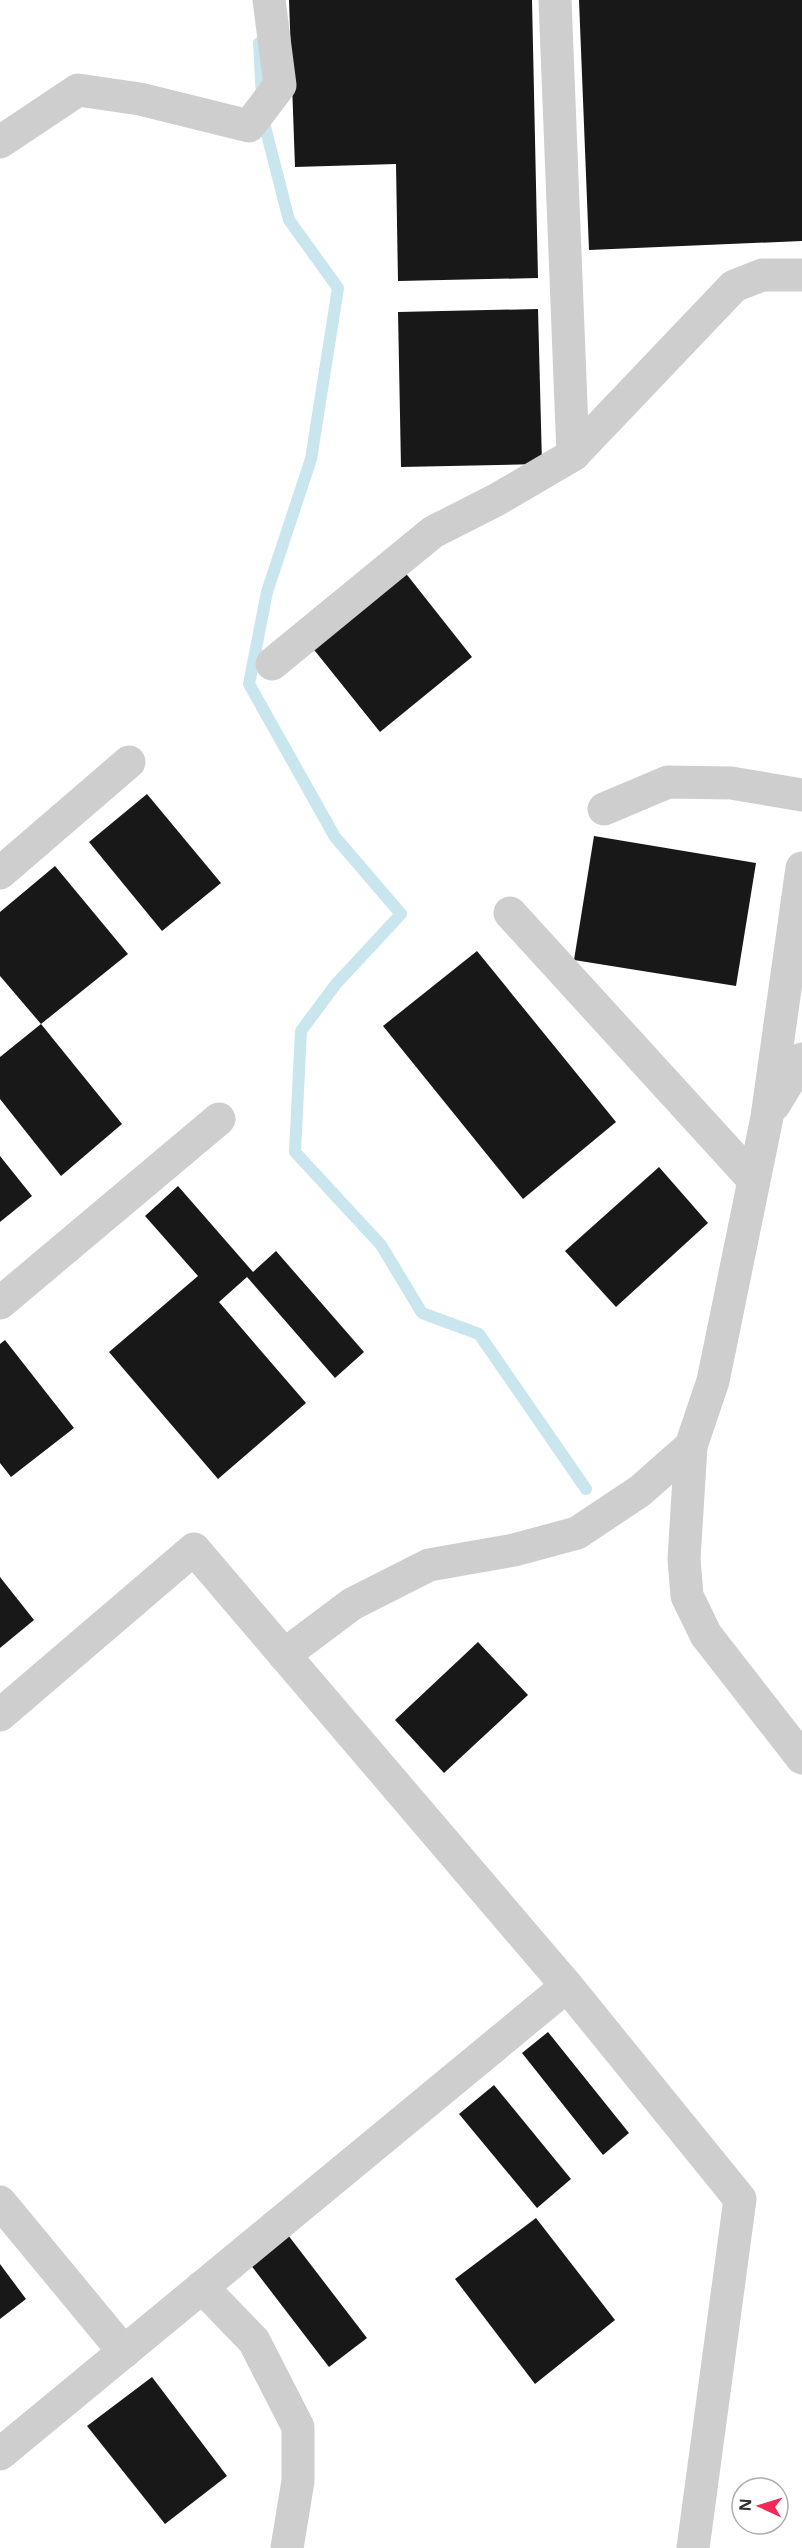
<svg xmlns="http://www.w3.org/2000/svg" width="802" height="2548" font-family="'Noto Sans',sans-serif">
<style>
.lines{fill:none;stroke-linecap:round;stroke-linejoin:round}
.stream{stroke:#c9e6ef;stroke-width:12}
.building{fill:#181818}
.minor{stroke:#cecece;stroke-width:33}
</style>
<rect width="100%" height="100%" fill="#fff"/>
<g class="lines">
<g class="stream">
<path d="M259 43 262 98"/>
<path d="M262 115 289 220 338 288 311 459 267 592 249 684 335 837 401 914 336 984 301 1031 295 1152 381 1245 422 1313 479 1334 586 1489"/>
</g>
</g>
<g class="building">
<path d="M289 0H532L538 278 398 281 396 164 295 167Z"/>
<path d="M579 0H802V241L589 250Z"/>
<path d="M538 309 542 464 401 467 398 312Z"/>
<path d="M404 571 472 657 380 732 311 646Z"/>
<path d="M147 794 221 883 162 931 89 842Z"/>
<path d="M594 836 756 863 736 986 574 960Z"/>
<path d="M55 866 128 954 41 1024 0 976V912Z"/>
<path d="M477 951 616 1122 523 1199 383 1026Z"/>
<path d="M41 1024 122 1124 61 1176 0 1099V1057Z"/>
<path d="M0 1156 32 1196 0 1222Z"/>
<path d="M659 1167 708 1223 616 1307 565 1251Z"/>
<path d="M178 1186 253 1272 276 1251 364 1352 335 1378 247 1277 219 1302 306 1403 218 1479 109 1352 198 1276 145 1216Z"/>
<path d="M5 1340 74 1428 11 1477 0 1463V1344Z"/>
<path d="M0 1577 34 1620 0 1648Z"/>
<path d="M478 1642 528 1695 444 1773 395 1720Z"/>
<path d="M548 2032 629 2133 603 2155 522 2053Z"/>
<path d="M494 2085 571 2179 537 2208 459 2114Z"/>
<path d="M536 2218 615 2320 535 2384 455 2279Z"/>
<path d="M288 2235 367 2338 329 2367 250 2264Z"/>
<path d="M0 2264 26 2299 0 2319Z"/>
<path d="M152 2377 227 2476 165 2524 87 2426Z"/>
</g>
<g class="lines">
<g class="minor">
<path d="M555 0 573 455"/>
<path d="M0 142 78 90 140 99 249 126 280 85 269 0"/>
<path d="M272 664 433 532 496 500 573 455 734 286 762 275H802"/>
<path d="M604 809 668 782 731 783 802 795"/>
<path d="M802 868 767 1117 713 1381 691 1446 684 1559 687 1596 706 1635 802 1758"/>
<path d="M0 873 129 762"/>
<path d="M510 913 752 1178"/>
<path d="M774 1105 802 1059"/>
<path d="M0 1303 219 1119"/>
<path d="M284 1655 352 1604 429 1565 514 1550 577 1533 640 1491 691 1446"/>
<path d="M0 1715 194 1549 567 1986 740 2199 693 2548"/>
<path d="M0 2202 124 2352"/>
<path d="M202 2287 254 2341 298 2427V2481L287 2548"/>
<path d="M0 2454 567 1986"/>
</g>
</g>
<g transform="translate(760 2506) rotate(274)"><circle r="28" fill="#ffffff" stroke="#adadad" stroke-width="1.5"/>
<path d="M0-4.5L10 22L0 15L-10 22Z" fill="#f22856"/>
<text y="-9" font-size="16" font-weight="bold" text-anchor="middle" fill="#313131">N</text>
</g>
</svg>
